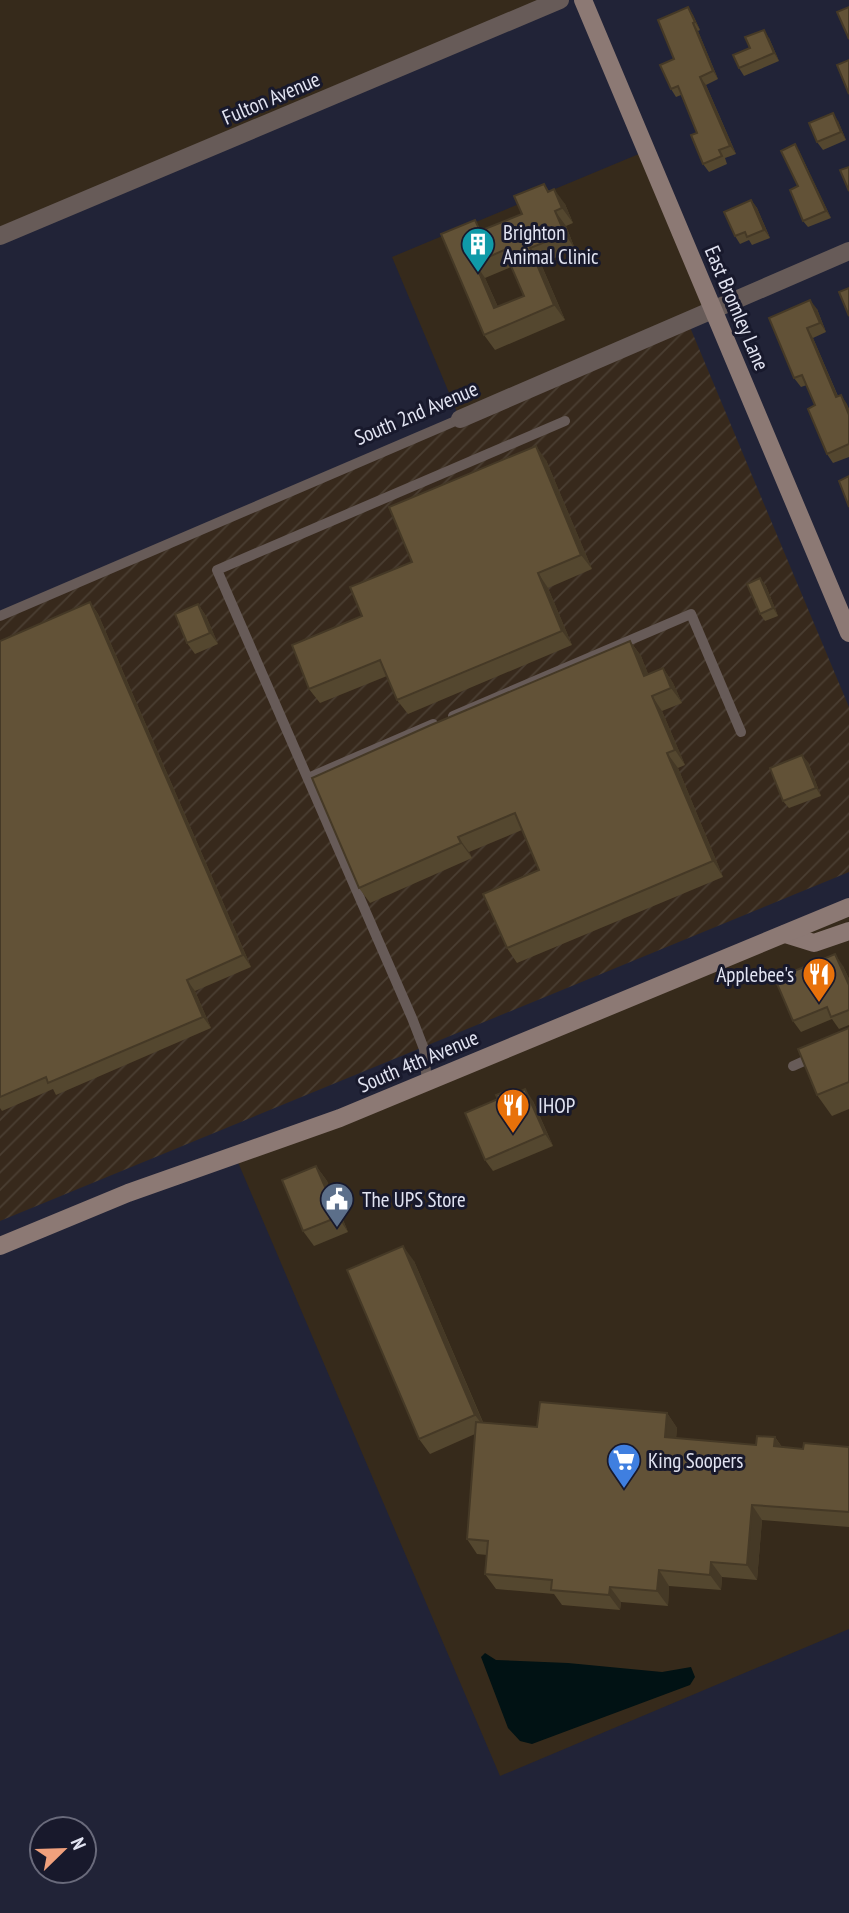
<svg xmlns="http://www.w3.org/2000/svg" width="849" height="1913" font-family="'PT Sans Narrow',sans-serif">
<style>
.commercial{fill:#362a1b}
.industrial{fill:url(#industrial-furrows)}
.water{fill:#011214}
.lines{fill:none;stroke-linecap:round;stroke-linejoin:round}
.service{stroke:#675b58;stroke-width:10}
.minor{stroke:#675b58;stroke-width:18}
.tertiary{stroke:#675b58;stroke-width:18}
.secondary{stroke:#8c7974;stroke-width:18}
.wall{fill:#54472f;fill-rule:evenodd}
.shaded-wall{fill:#453926}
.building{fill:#625237;stroke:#453926;stroke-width:2;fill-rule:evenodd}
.labels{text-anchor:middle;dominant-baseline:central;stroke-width:6;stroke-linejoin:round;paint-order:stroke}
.street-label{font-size:21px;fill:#e2e4f2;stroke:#18192c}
.poi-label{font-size:21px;fill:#e2e4f2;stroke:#18192c;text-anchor:start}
</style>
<defs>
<pattern id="industrial-furrows" width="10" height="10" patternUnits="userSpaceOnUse" patternTransform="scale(1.75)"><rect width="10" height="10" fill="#37291c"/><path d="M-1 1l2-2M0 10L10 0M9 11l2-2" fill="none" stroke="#4a3e32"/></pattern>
</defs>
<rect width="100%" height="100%" fill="#212337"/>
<g class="commercial">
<path d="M0 0H560L0 236Z"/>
<path d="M646 151 713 310 460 419 392 257Z"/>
<path d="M849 907V1629L500 1776 237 1160Z"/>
</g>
<path class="industrial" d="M687 320 849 707V872L0 1221V616Z"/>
<path class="water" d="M485 1653 496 1660 568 1663 662 1672 691 1667 695 1677 690 1685 532 1744 520 1741 508 1728 481 1657Z"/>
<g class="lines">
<g class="service">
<path d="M0 616 460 419"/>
<path d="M453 716 691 614 741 732"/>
<path d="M308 778 433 724"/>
<path d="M793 1066 813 1057"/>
<path d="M427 1083 424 1049 412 1018 217 570 565 421"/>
</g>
<path class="minor" d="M460 419 849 251"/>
<path class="tertiary" d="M0 236 560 0"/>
<g class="secondary">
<path d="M583 0 849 633"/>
<path d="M785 934 814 943 849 931"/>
<path d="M0 1246 128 1193 340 1118 849 907"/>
</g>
</g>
<g class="wall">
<path d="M688 7 693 15 700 30 698 31 718 79 706 85 736 154 725 158 727 164 709 172 703 164 697 133 681 95 676 97 671 89Z"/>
<path d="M769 38 779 61 744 76 739 68 750 48Z"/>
<path d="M838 121 846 140 823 150 817 142Z"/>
<path d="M799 151 831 218 808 227 803 221 798 186Z"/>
<path d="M544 184 549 191 565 204 573 223 566 226 575 249 541 264 565 320 495 350 484 335 441 234 482 230 522 214ZM511 267 524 296 498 307 485 278Z"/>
<path d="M751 200 757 208 770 238 752 245 749 240 740 244 735 236Z"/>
<path d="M817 309 826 332 813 338 838 396 841 395 849 409V457L833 463 827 454 815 405 807 385 801 387 794 378 769 318Z"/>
<path d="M546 460 592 569 548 588 572 645 408 714 397 700 387 676 320 703 309 689 362 616 412 562Z"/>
<path d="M760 578 766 586 778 616 765 621 760 614Z"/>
<path d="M90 602 98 614 251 967 195 991 211 1028 56 1095 53 1089 2 1111 0 1108V641Z"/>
<path d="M198 604 206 616 218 644 195 654 187 643Z"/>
<path d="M630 641 641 656 648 674 663 668 673 683 682 703 662 711 685 765 678 768 723 877 517 963 507 948 539 870 522 830 469 852 472 858 370 903 359 888Z"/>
<path d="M808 762 821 796 789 808 783 801Z"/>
<path d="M843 966 849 979V1025L839 1029 832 1019 801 1032 793 1021Z"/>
<path d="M849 1028V1109L832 1116 817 1095Z"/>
<path d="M512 1095 533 1101 553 1146 493 1171 485 1160Z"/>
<path d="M316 1166 327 1181 348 1232 314 1246 303 1231Z"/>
<path d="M414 1261 483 1422 537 1427 667 1413 677 1428 676 1438 756 1445 775 1437 782 1447 803 1449 849 1447V1527L762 1520 757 1580 722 1577 721 1590 669 1586 668 1606 621 1602 620 1610 562 1605 554 1594 496 1589 485 1574 487 1555 477 1554 467 1539 475 1434 430 1454 419 1439Z"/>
</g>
<g class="shaded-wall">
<path d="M688 7 693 15 700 30 695 22Z"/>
<path d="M693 23 698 31 718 79 713 71Z"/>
<path d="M764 30 769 38 779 61 774 53Z"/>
<path d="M700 77 706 85 736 154 730 146Z"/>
<path d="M833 113 838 121 846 140 841 132Z"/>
<path d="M795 144 799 151 831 218 826 211Z"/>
<path d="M554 189 565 204 573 223 562 208Z"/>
<path d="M751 200 757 208 770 238 764 230Z"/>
<path d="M555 211 566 226 575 249 565 234Z"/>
<path d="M530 248 541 264 565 320 554 305Z"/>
<path d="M475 263 485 278 505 323 494 308Z"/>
<path d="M810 300 817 309 826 332 820 323Z"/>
<path d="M807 328 813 338 842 406 836 397Z"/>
<path d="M841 395 847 404 849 409V415Z"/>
<path d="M536 446 546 460 592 569 581 555Z"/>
<path d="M538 573 548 588 572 645 562 631Z"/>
<path d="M760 578 766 586 778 616 773 608Z"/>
<path d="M90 602 98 614 251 967 243 955Z"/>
<path d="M198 604 206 616 218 644 210 633Z"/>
<path d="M630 641 641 656 655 691 644 676Z"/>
<path d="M663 668 673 683 682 703 671 688Z"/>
<path d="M652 696 662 711 685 765 675 750Z"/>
<path d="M667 753 678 768 723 877 713 861Z"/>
<path d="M802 755 808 762 821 796 816 788Z"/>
<path d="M458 837 469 852 472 858 461 843Z"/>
<path d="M835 954 843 966 849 979V985Z"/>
<path d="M187 980 195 991 211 1028 203 1017Z"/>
<path d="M525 1089 533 1101 553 1146 545 1134Z"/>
<path d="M316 1166 327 1181 348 1232 338 1217Z"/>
<path d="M403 1246 414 1261 486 1430 475 1415Z"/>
<path d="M667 1413 677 1428 675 1452 665 1437Z"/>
<path d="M775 1437 785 1452 774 1446Z"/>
<path d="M752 1505 762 1520 757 1580 747 1565Z"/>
<path d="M711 1562 722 1577 721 1590 710 1575Z"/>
<path d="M659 1570 669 1586 668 1606 657 1591Z"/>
<path d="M610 1587 621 1602 620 1610 609 1595Z"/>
</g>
<g class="building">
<path d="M688 7 695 22 693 23 713 71 700 77 730 146 719 150 722 156 703 164 691 135 697 133 678 86 671 89 660 65 674 59 658 20Z"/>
<path d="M849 7V39L837 12Z"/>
<path d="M764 30 774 53 739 68 733 55 750 48 745 37Z"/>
<path d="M849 60V94L837 65Z"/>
<path d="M833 113 841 132 817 142 809 123Z"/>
<path d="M795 144 826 211 803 221 790 190 798 186 781 151Z"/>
<path d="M849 167V191L840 170Z"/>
<path d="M544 184 548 192 554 189 562 208 555 211 565 234 530 248 554 305 484 335 441 234 475 220 480 231 522 214 514 196ZM504 250 524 296 494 308 475 263Z"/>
<path d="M751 200 764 230 747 237 745 232 735 236 724 212Z"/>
<path d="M849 288V316L839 292Z"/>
<path d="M810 300 820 323 807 328 836 397 841 395 849 415V444L827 454 808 409 815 405 802 375 794 378 769 318Z"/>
<path d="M536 446 581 555 538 573 562 631 397 700 380 660 309 689 292 645 362 616 350 587 412 562 389 507Z"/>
<path d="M849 476V507L839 481Z"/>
<path d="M760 578 773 608 760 614 747 584Z"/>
<path d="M90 602 243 955 187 980 203 1017 48 1083 46 1077 0 1097V641Z"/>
<path d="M198 604 210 633 187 643 175 614Z"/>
<path d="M630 641 644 676 663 668 671 688 652 696 675 750 667 753 713 861 507 948 483 894 539 870 515 813 458 837 461 843 359 888 312 778 431 725Z"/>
<path d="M802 755 816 788 783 801 770 768Z"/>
<path d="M835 954 849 985V1010L831 1017 827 1007 793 1021 775 979Z"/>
<path d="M849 1028V1082L817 1095 798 1049Z"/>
<path d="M525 1089 545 1134 485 1160 465 1113 498 1099 496 1095 509 1090 511 1096Z"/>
<path d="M316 1166 338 1217 303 1231 282 1180Z"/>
<path d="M403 1246 475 1415 419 1439 347 1270Z"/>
<path d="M540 1402 667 1413 665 1437 756 1445 757 1436 775 1437 774 1446 803 1449 804 1443 849 1447V1512L752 1505 747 1565 711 1562 710 1575 659 1570 657 1591 610 1587 609 1595 551 1590 552 1580 485 1574 488 1541 467 1539 476 1422 537 1427Z"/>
</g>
<defs>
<symbol id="building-pin" viewBox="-11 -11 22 30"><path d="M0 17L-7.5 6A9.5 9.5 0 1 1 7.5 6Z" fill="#0f9aa8" stroke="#18192c"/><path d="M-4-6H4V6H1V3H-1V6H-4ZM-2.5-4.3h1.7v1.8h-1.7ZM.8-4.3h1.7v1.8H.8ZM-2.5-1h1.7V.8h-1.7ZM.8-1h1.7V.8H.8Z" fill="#fff"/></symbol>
<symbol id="restaurant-pin" viewBox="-11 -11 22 30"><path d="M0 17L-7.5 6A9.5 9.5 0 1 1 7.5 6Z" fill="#e8710a" stroke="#18192c"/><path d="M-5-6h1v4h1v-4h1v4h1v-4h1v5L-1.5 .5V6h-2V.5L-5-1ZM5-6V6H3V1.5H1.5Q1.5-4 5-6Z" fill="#fff"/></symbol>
<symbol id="civic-pin" viewBox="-11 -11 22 30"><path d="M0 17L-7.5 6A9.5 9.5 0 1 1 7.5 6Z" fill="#5c6f8a" stroke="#18192c"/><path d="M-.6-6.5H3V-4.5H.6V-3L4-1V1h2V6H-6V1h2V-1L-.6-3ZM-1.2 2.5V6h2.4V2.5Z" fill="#fff"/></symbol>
<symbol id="supermarket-pin" viewBox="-11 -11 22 30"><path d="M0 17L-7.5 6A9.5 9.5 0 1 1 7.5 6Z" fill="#3f7fe0" stroke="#18192c"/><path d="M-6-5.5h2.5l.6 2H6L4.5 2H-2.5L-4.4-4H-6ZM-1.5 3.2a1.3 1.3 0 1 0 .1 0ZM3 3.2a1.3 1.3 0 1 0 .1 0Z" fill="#fff"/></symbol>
</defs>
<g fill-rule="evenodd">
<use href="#building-pin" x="459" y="225" width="38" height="52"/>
<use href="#restaurant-pin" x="800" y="955" width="38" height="52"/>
<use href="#restaurant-pin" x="494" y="1086" width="38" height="52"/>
<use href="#civic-pin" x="318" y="1180" width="38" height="52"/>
<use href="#supermarket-pin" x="605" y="1441" width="38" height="52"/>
</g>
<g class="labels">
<g class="street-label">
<text transform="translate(271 98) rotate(-23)">Fulton Avenue</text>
<text transform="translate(737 308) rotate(67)">East Bromley Lane</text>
<text transform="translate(416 413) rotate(-23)">South 2nd Avenue</text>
<text transform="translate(418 1061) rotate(-23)">South 4th Avenue</text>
</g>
<g class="poi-label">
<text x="503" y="232">Brighton<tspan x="503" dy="24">Animal Clinic</tspan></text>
<text x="794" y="974" text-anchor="end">Applebee's</text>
<text x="538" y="1105">IHOP</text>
<text x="362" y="1199">The UPS Store</text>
<text x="648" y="1460">King Soopers</text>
</g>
</g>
<g transform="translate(63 1850) rotate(67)"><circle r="33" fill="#18192c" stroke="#696a7b" stroke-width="2"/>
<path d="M0-5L12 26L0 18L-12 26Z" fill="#f1a17d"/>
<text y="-10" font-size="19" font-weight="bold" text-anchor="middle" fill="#e2e4f2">N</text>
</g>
</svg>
